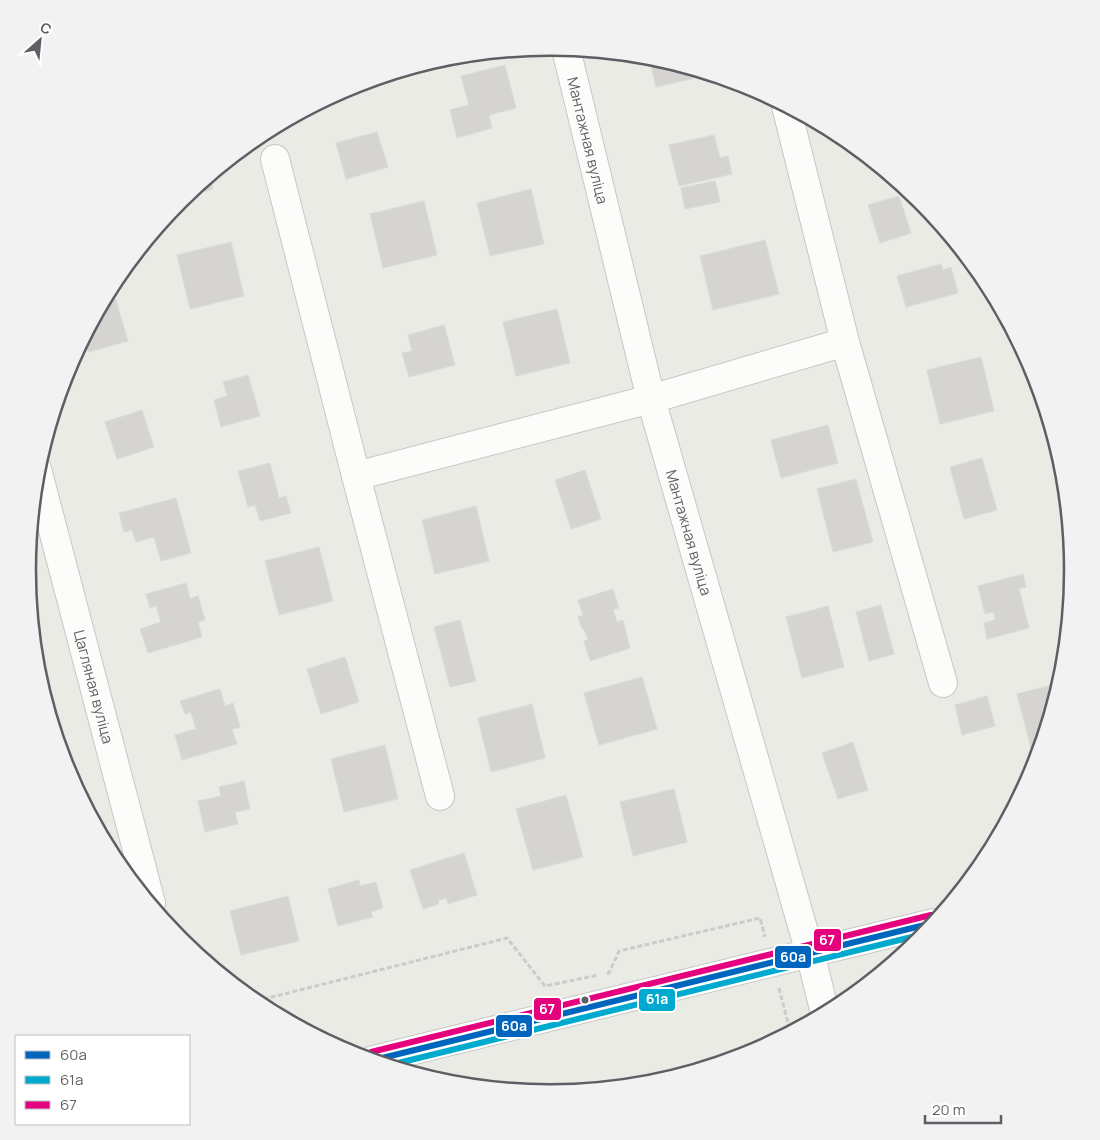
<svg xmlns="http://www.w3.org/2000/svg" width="1100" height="1140" font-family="Manrope,sans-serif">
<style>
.building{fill:#d5d4d1;stroke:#dadad6}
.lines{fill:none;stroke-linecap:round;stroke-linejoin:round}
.minor-casing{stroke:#c7c7c7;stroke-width:30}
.path{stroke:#c8ccca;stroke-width:3;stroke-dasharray:5 2.5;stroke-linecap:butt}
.minor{stroke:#fcfcfb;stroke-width:28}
.bus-1-casing{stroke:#fff;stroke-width:10}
.bus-2-casing{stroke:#fff;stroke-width:10}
.bus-3-casing{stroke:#fff;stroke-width:10}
.bus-1{stroke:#0065bd;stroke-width:6}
.bus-2{stroke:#00a9ce;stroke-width:6}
.bus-3{stroke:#e5007d;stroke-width:6}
.bus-dot{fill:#5c5f63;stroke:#fff;stroke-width:2}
.labels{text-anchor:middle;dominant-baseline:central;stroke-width:4;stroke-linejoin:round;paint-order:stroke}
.street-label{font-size:15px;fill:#5c5f63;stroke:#fff}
.rim{fill:none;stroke:#5c5f63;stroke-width:2.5}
.line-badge{stroke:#fff;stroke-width:2}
.badge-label{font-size:14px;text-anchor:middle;font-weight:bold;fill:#fff}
</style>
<rect width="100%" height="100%" fill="#ebebe6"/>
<g class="building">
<path d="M649 57 694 70 695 78 656 87Z"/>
<path d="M505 65 516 108 489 115 492 128 457 138 450 110 469 105 461 76Z"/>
<path d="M377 132 388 167 346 179 336 143Z"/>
<path d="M714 135 720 158 728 156 732 174 679 186 669 145Z"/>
<path d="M210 177 213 189 184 197Z"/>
<path d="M715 181 720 202 685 209 681 188Z"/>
<path d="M531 189 544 244 490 256 477 203Z"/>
<path d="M899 196 911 233 880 243 868 205Z"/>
<path d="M424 201 437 255 383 268 370 214Z"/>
<path d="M765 240 779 294 713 310 700 256Z"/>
<path d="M231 242 244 296 190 309 177 255Z"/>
<path d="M941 264 943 270 951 267 958 293 906 307 897 276Z"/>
<path d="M113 291 128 341 88 352 84 338 109 292Z"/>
<path d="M557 309 570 363 516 376 503 322Z"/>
<path d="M444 325 455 365 409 377 402 353 412 351 408 335Z"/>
<path d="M981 357 994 411 940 424 927 370Z"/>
<path d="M248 375 260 416 221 427 214 400 227 396 223 382Z"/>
<path d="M142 410 154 447 117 459 105 422Z"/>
<path d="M828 425 838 463 781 478 771 440Z"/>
<path d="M982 458 997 510 964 519 950 467Z"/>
<path d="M270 463 279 498 286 496 291 513 260 521 255 505 248 507 238 471Z"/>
<path d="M585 470 601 519 571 529 555 480Z"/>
<path d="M856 479 873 542 833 552 817 489Z"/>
<path d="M176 498 191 553 161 561 154 537 136 542 132 530 124 532 119 513Z"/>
<path d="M476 506 489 561 435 574 422 520Z"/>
<path d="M319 547 333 601 279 615 265 561Z"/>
<path d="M1023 574 1026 587 1019 589 1029 628 987 639 984 623 995 620 994 612 985 614 978 586Z"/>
<path d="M186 583 190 599 198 596 205 620 198 622 202 637 148 653 140 629 161 622 156 606 150 608 146 594Z"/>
<path d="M613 589 619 608 613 610 617 622 623 620 630 648 590 661 584 641 588 640 584 629H582L578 617 583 615 578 600Z"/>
<path d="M881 605 894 654 869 661 856 612Z"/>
<path d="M828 606 844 667 802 678 786 617Z"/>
<path d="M460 620 476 681 450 687 434 627Z"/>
<path d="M345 657 359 702 321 714 307 669Z"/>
<path d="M642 677 657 729 599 745 584 693Z"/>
<path d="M1059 683 1040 745 1031 748 1017 694Z"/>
<path d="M220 689 225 706 233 703 240 727 232 729 237 744 182 760 175 735 196 729 191 712 185 714 180 701Z"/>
<path d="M987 696 995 726 962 735 955 705Z"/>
<path d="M532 704 545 758 491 772 478 718Z"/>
<path d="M853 742 868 790 838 799 822 753Z"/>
<path d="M385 745 398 799 344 812 331 759Z"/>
<path d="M244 781 250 809 235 812 238 824 205 832 198 801 221 796 219 787Z"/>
<path d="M674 789 687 842 633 856 620 802Z"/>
<path d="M566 795 583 857 533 870 516 809Z"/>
<path d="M464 853 477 895 448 904 446 898 438 900 439 904 423 909 410 870Z"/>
<path d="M359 880 360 886 376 882 383 908 371 912 373 917 338 926 328 889Z"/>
<path d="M288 896 299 941 241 955 230 911Z"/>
</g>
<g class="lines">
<defs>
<g id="minor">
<path id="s1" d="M566 49 651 399 810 953 825 1013"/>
<path d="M786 106 845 342 943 683"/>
<path d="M275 159 356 476 651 399 845 342"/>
<path id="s2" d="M37 469 151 903"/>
<path d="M356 476 440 796"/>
<path d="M373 1060 933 923"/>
</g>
</defs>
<use href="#minor" class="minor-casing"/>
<g class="path">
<path d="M607 973H609L619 951 760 918 765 937"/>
<path d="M779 988 790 1031"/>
<path d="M256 1001 507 938 545 986 599 975"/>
</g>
<use href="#minor" class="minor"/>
<defs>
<path id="bus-1" d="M374 1060 933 923"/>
<path id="bus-2" d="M390 1065 924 934"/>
<path id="bus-3" d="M371 1052 931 915"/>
</defs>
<use href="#bus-1" class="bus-1-casing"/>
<use href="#bus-2" class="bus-2-casing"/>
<use href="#bus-3" class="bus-3-casing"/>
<use href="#bus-1" class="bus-1"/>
<use href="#bus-2" class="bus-2"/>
<use href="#bus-3" class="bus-3"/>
</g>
<circle class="bus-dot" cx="585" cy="1000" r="4.5"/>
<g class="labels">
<g class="street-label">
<text stroke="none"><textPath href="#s1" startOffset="94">Мантажная вуліца</textPath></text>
<text stroke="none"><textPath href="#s1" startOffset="499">Мантажная вуліца</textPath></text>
<text stroke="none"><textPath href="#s2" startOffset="225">Цагляная вуліца</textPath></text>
</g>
</g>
<path d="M0 0H1100V1140H0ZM36 570a514 514 0 1 1 1028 0a514 514 0 1 1-1028 0Z" fill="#f2f2f3" fill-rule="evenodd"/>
<path class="rim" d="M36 570a514 514 0 1 1 1028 0a514 514 0 1 1-1028 0Z"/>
<g class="line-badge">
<rect x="813" y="928" width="29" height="24" rx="5" fill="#e5007d"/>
<rect x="774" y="945" width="38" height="24" rx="5" fill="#0065bd"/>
<rect x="638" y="988" width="38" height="24" rx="5" fill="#00a9ce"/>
<rect x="533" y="997" width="29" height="24" rx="5" fill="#e5007d"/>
<rect x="495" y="1014" width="38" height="24" rx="5" fill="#0065bd"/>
</g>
<g class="badge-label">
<text x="827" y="945">67</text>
<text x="793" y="962">60а</text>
<text x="657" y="1004">61а</text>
<text x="547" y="1014">67</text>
<text x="514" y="1031">60а</text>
</g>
<rect x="15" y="1035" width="175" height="90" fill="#ffffff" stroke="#bebfc1"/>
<rect x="25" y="1051" width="25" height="8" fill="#0065bd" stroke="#bebfc1"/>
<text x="60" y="1060" font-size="15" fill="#5c5f63">60а</text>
<rect x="25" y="1076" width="25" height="8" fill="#00a9ce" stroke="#bebfc1"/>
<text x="60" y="1085" font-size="15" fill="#5c5f63">61а</text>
<rect x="25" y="1101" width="25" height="8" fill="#e5007d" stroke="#bebfc1"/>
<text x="60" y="1110" font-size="15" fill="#5c5f63">67</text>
<g transform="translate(40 40) rotate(27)" stroke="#ffffff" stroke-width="4" paint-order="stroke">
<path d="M0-4L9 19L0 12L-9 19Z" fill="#5c5f63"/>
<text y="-8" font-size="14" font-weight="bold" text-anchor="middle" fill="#5c5f63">С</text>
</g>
<path d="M925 1115v8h76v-8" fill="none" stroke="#5c5f63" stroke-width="2.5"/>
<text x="932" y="1115" font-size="15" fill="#5c5f63" stroke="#ffffff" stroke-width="4" paint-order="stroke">20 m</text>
</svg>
